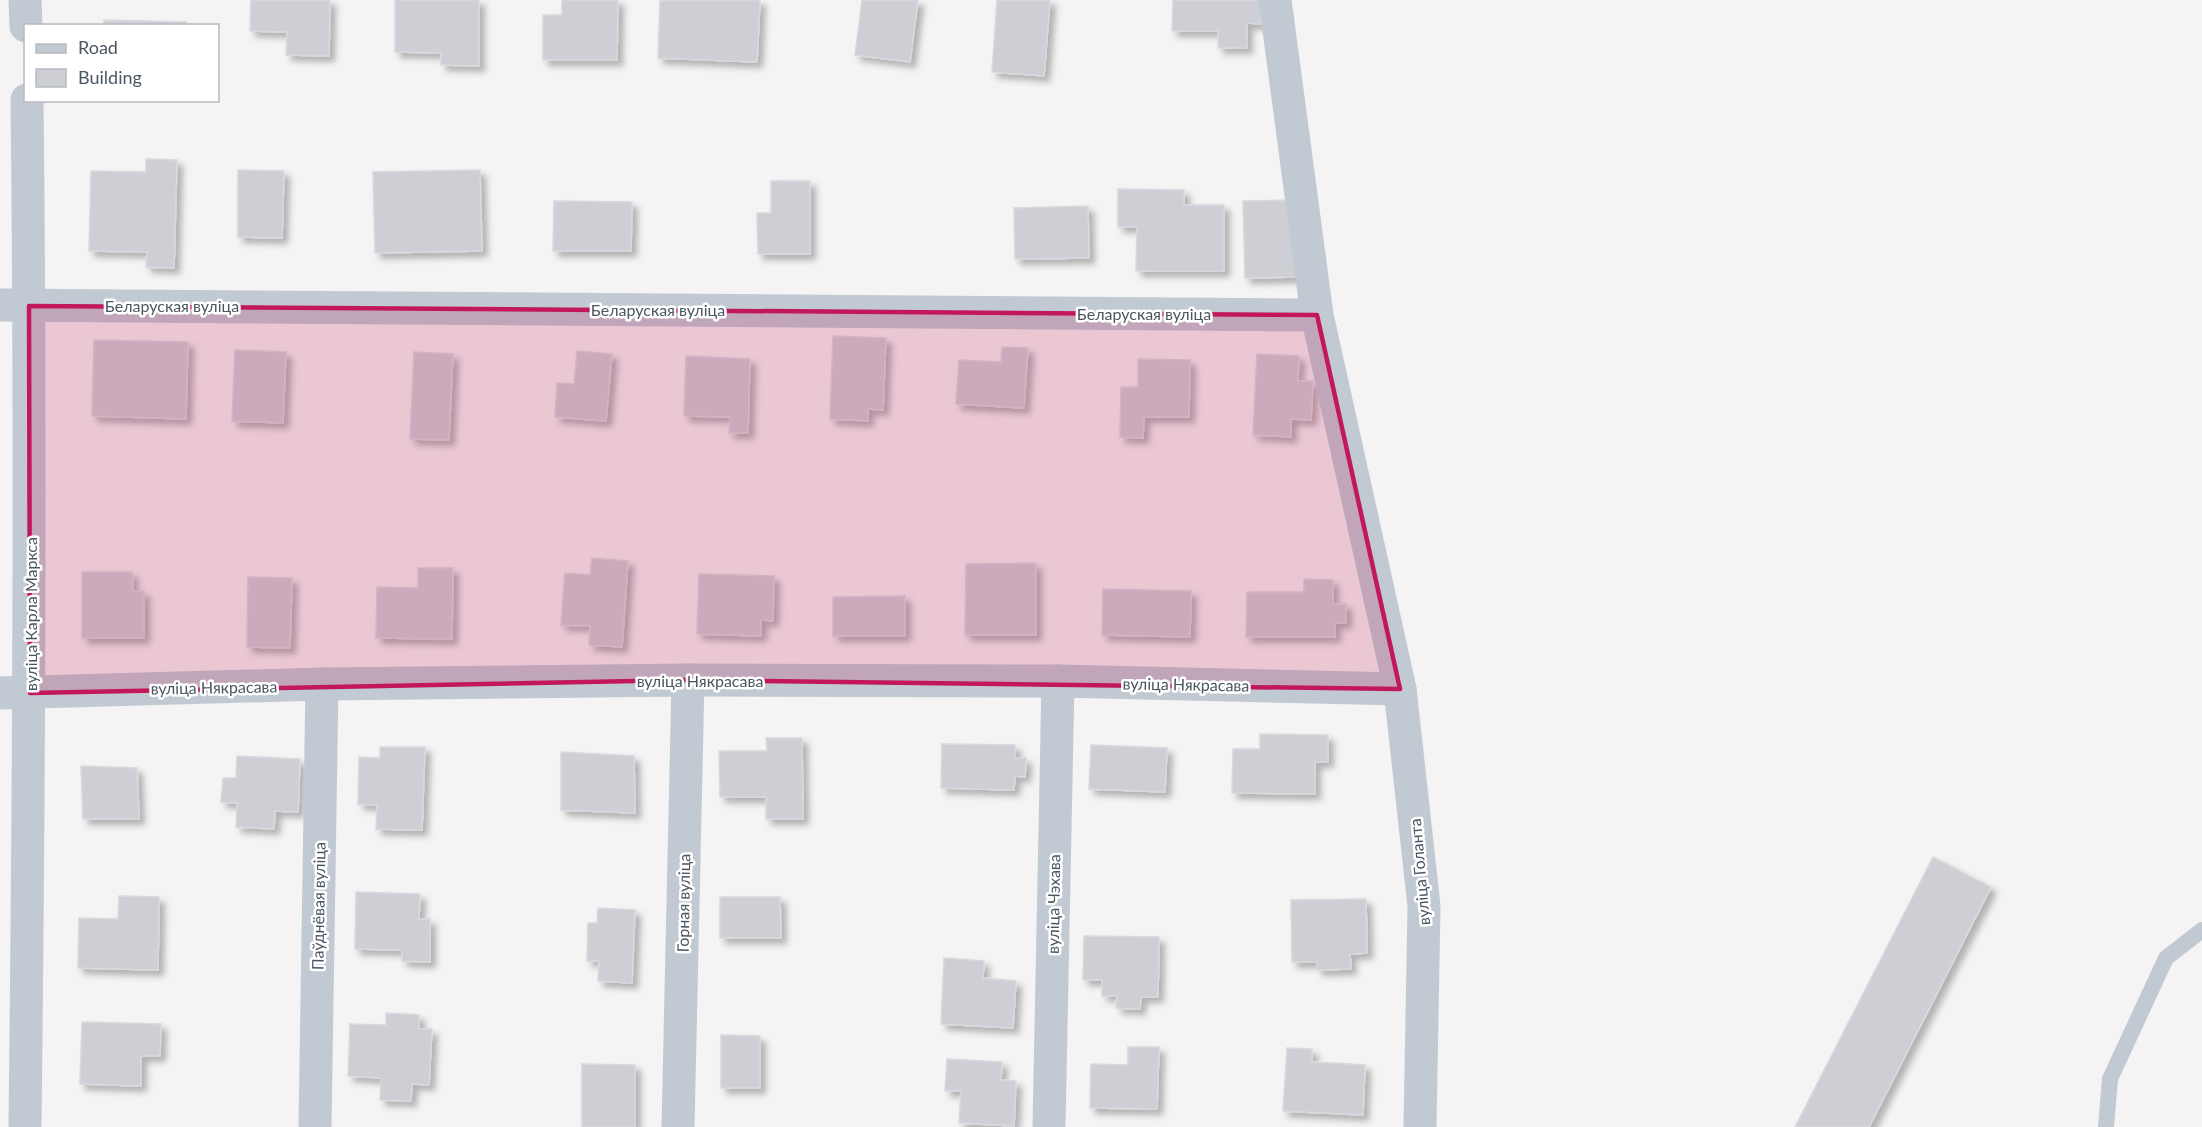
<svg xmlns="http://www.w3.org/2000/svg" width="2202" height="1127" font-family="Lato,sans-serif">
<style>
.building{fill:#cdcfd5;stroke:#d7d9de;stroke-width:1.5;filter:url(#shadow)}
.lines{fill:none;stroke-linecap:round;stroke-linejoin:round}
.service{stroke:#c1cad2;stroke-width:16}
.minor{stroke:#c1cad2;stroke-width:33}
.tertiary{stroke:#c1cad2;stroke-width:33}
.marked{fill:#c2185b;fill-opacity:0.2;stroke:#c2185b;stroke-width:4.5;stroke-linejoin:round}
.labels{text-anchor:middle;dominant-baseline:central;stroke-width:5;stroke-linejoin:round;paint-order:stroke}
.street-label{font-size:16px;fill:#4a5661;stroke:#fff}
</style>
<defs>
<filter id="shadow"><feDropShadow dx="5.5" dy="5.5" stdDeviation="3" flood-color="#0004"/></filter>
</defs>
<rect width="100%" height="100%" fill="#f5f3f3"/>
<g class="building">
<path d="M251 0H330L329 56 286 55 287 32 250 31Z"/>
<path d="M395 0H479V66L441 65V53L395 52Z"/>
<path d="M562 0H618L617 60H543V15H562Z"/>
<path d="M679 0H760L757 62 658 58 660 1Z"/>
<path d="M862 0H918L910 62 855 55Z"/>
<path d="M997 0H1050L1044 76 992 72Z"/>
<path d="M1173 0H1261V24L1247 23V48H1218V31H1172Z"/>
<path d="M104 20 186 22V26H104Z"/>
<path d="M146 159 177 160 174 268 146 267 147 252 89 251 91 171 146 172Z"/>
<path d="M238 170 284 171 282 238 238 237Z"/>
<path d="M480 170 482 251 375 253 373 172Z"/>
<path d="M771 181H810V254H758L757 213H771Z"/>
<path d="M1118 189 1184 190V205H1224V271H1136L1137 227H1118Z"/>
<path d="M1298 200 1300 277 1245 278 1243 201Z"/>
<path d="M554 201 632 202 631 251H553Z"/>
<path d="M1088 206 1089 258 1015 259 1014 208Z"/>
<path d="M833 336 886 338 883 410 868 409V421L830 419Z"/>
<path d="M94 340 188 342 186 419 92 416Z"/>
<path d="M1002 347 1028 348 1024 408 956 404 959 360 1001 362Z"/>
<path d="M235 350 286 352 283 423 232 421Z"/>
<path d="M577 351 612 354 606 421 555 417 557 383 574 384Z"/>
<path d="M414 352 453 354 449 440 410 439Z"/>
<path d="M1257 354 1299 356 1298 381H1313L1311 420 1291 419V437L1253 435Z"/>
<path d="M686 356 750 359 748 433H729L730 417 684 416Z"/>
<path d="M1138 359 1190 360 1189 417H1144L1143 438 1120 437 1121 387H1138Z"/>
<path d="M592 558 628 561 622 647 589 645 590 626 561 625 565 573 590 575Z"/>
<path d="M1036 563V635H965L966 564Z"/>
<path d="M418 568H453L452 639 376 638 377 587 418 588Z"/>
<path d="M82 572H132L133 591H144V638H82Z"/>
<path d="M699 574 774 576 773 621 761 620V636L697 634Z"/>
<path d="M248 577 292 578 290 648 247 647Z"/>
<path d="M1304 579 1333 580V604H1346V623H1335V637H1246L1247 592H1304Z"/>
<path d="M1103 589 1191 591 1190 637 1102 635Z"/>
<path d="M905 596V636H833V597Z"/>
<path d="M1260 734 1328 735V762H1315V794L1232 793 1233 749H1260Z"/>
<path d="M766 738H802L803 819H766V797H720L719 751H767Z"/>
<path d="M942 744 1015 745V758H1026L1025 777 1015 776 1014 790 941 788Z"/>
<path d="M1091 745 1167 748 1165 792 1089 789Z"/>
<path d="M380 747H425L422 830 376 829 377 805 358 804 359 757 380 758Z"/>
<path d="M561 752 634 756 635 813 561 810Z"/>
<path d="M237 756 300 759 298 812 275 811 274 829 236 827 237 803 221 802 223 778H236Z"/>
<path d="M81 766 137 768 139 819H83Z"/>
<path d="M1933 857 1991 887 1869 1127H1795Z"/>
<path d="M356 892 420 894 419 919H430V962L402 961V950L355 949Z"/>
<path d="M119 896 159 897 158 970 78 968 79 918 118 919Z"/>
<path d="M720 897H780L781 938H720Z"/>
<path d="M1366 899 1367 953 1350 954 1351 969 1317 970V962H1292L1291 900Z"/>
<path d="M598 908 635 910 632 983 598 981 599 961H587L588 923H597Z"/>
<path d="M1084 936 1159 937 1158 997H1141L1140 1009 1116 1008 1117 996H1102V980H1083Z"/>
<path d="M944 958 984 961 983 978 1016 981 1013 1028 941 1024Z"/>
<path d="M386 1013 419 1015V1029H432L429 1085 412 1084 411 1101 380 1100 381 1078 348 1076 350 1024 386 1025Z"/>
<path d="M82 1022 161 1024 160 1056H141V1086L80 1084Z"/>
<path d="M721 1035 760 1036V1088H721Z"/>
<path d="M1128 1047H1159L1157 1109 1090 1108 1091 1064 1128 1065Z"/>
<path d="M1287 1048 1312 1049V1062L1365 1065 1363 1115 1283 1111Z"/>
<path d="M947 1059 1002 1062 1001 1080 1016 1081 1014 1126 959 1123 961 1091H945Z"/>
<path d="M582 1064 635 1065V1127H582Z"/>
</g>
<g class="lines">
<path class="service" d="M2106 1127 2110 1079 2166 958 2202 930"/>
<g class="minor">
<path d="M1275 0 1317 315 1400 689 1424 906 1420 1127"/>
<path d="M0 305 1317 315"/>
<path d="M0 693 322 684 688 680 1058 681 1400 689"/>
<path d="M315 1127 322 684"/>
<path d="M678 1127 688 680"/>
<path d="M1049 1127 1058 681"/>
</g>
<g class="tertiary">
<path d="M25 0 26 26"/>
<path d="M25 1127C29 785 31 443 27 100"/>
</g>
</g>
<path class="marked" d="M29 306 1317 315 1400 689 688 680 30 693Z"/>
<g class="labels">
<g class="street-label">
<text x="172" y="305">Беларуская вуліца</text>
<text x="658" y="309">Беларуская вуліца</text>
<text x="1144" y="313">Беларуская вуліца</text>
<text transform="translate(30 614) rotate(-90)">вуліца Карла Маркса</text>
<text x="700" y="680">вуліца Някрасава</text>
<text transform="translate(1186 684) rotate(1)">вуліца Някрасава</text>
<text transform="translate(214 687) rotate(-1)">вуліца Някрасава</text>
<text transform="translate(1419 872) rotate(-95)">вуліца Голанта</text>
<text transform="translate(683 903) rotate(-89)">Горная вуліца</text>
<text transform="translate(1053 904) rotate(-89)">вуліца Чэхава</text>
<text transform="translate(318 906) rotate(-89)">Паўднёвая вуліца</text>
</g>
</g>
<rect x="24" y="24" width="195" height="78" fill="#ffffff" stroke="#b7bbc0" stroke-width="1.5"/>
<rect x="36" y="44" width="30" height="9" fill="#c1cad2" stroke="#b7bbc0" stroke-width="1.5"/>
<text x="78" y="54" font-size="18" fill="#4a5661">Road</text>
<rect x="36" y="69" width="30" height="18" fill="#cdcfd5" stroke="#b7bbc0" stroke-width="1.5"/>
<text x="78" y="84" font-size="18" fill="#4a5661">Building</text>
</svg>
